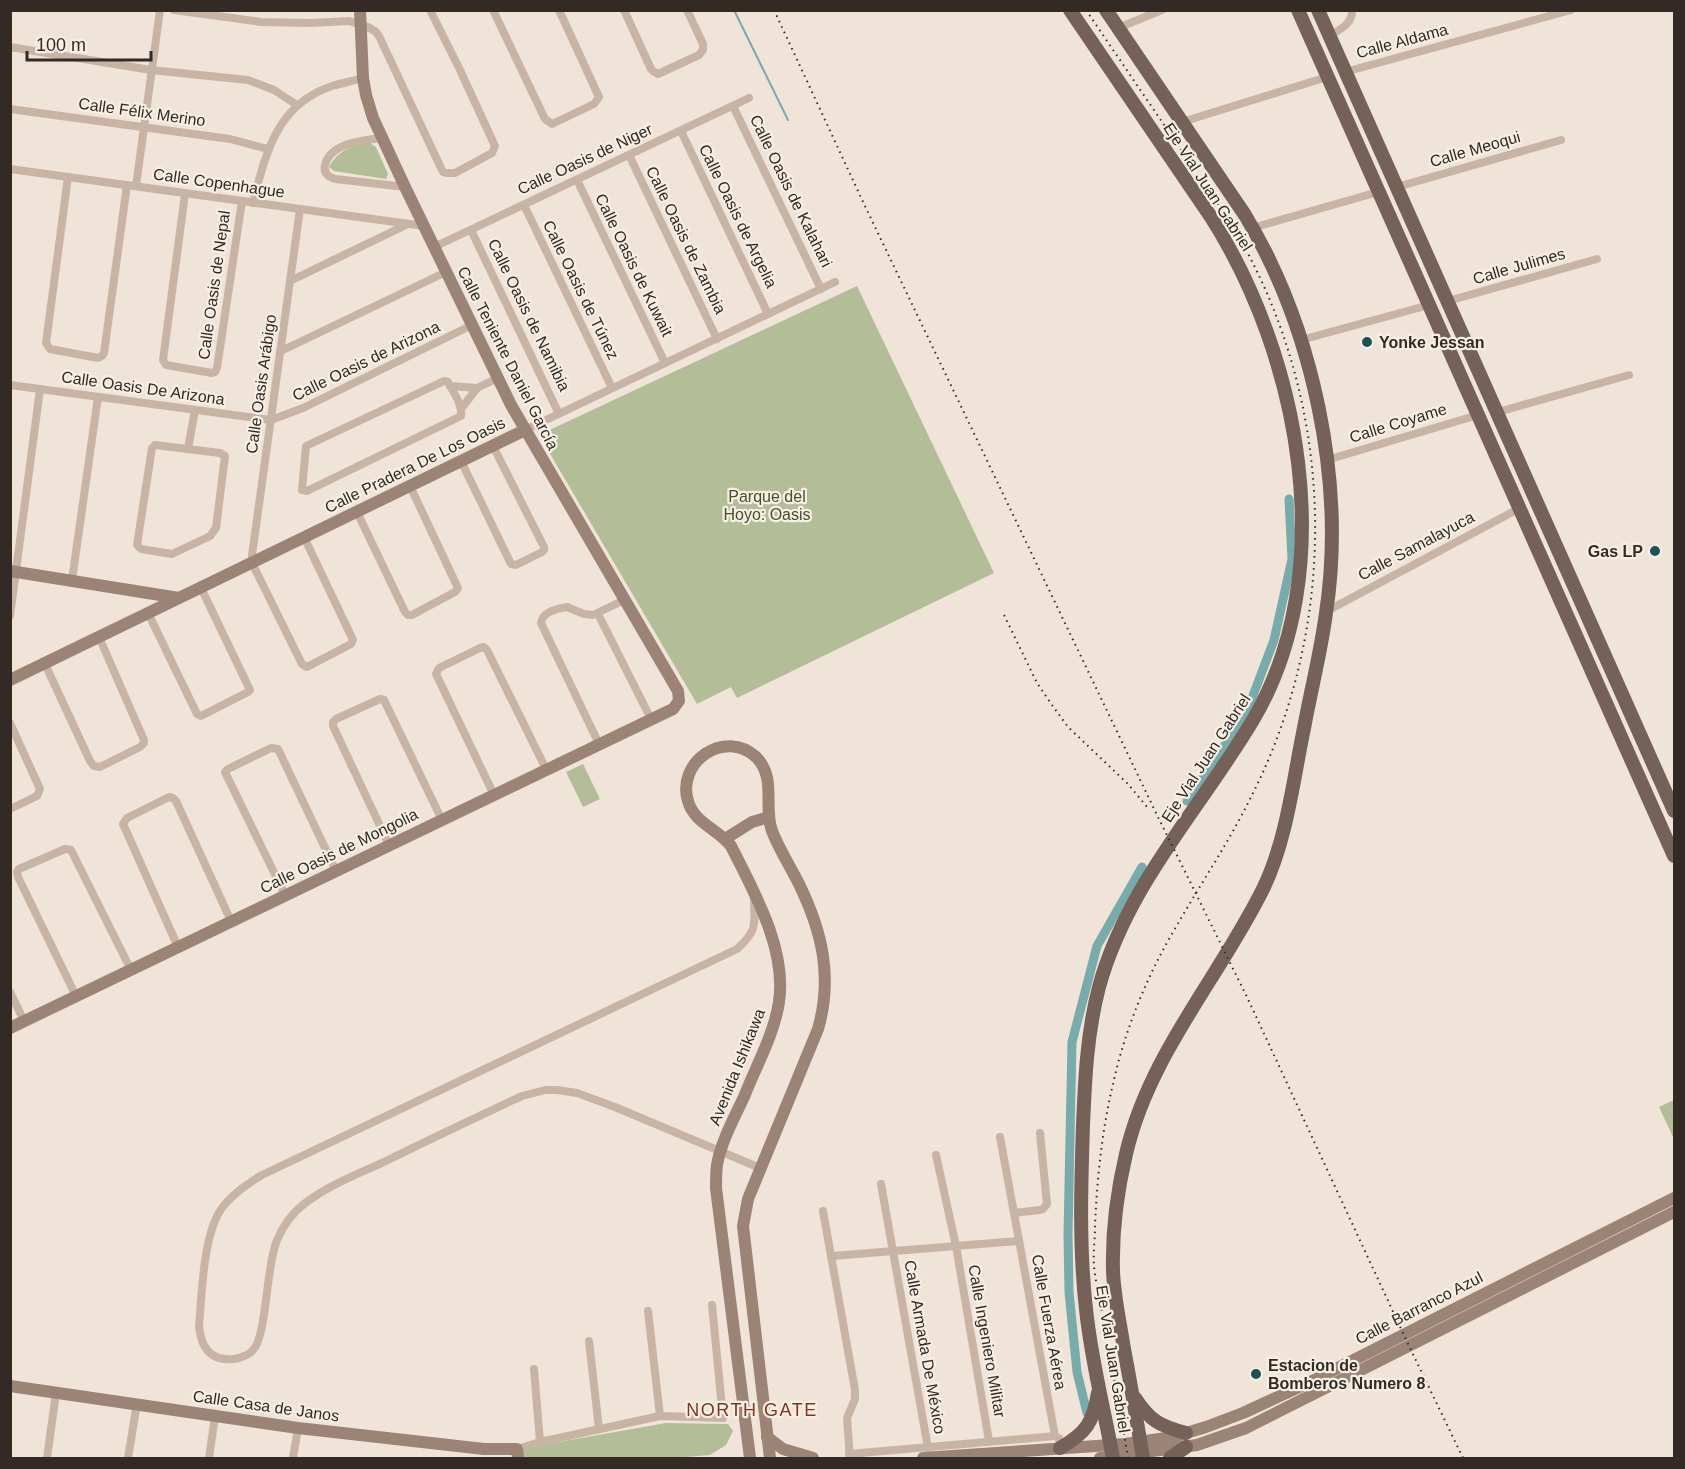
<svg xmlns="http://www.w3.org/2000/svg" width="1685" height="1469" font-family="Helvetica,sans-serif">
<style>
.green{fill:#b3be99}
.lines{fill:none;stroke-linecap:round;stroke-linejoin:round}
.stream{stroke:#78abac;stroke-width:2}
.canal{stroke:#78abac;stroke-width:9}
.street{stroke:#c8b4a5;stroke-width:8}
.secondary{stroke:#9b8376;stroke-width:12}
.primary{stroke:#756157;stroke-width:14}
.rail{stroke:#332a26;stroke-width:2;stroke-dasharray:1.5 4.5;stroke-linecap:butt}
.poi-dot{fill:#1d5153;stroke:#f8efe4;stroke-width:2}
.labels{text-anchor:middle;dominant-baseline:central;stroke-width:4.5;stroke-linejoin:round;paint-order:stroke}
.street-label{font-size:16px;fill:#332a26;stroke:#f8efe4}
.poi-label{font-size:16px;font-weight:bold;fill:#332a26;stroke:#f8efe4;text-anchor:start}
.park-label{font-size:16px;fill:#44512b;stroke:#f8efe4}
.neighbourhood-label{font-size:18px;letter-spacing:1.5px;fill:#803621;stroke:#f8efe4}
</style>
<rect width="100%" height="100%" fill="#f0e4d8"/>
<g class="green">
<path d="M370 143 376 147 388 174 386 179 334 171 329 167C338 150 353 145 370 143Z"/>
<path d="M857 286 994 573 737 698 731 687 697 704 539 435Z"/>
<path d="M583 764 600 799 583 807 566 772Z"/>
<path d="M1674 1100V1139L1659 1107Z"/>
<path d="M666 1423 728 1424 733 1431 726 1445 710 1455 674 1458H521L519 1449Z"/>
</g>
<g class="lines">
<path class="stream" d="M734 10 788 120"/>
<g class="canal">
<path d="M1187 801 1246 714 1274 640 1292 559 1289 499"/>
<path d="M1087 1413 1077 1372 1069 1292 1068 1234 1072 1042 1097 946 1142 867"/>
</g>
<g class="street">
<path d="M174 10 261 22 309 23 349 21 368 27 376 32 379 36 441 168 443 172 446 173H455L492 153 495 146 460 70 430 10"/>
<path d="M493 10 545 119 552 124 594 104 599 97 559 10"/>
<path d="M624 10 651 69 653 71 658 74 699 55 703 50V44L687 10"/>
<path d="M1118 28 1162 10"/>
<path d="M1329 36C1339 30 1353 24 1352 10"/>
<path d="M10 47 151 70 248 80 274 90 297 105"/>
<path d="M1345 72 1571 10"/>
<path d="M733 106 821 289"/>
<path d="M10 109 230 139 268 149"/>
<path d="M1182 122 1327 77"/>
<path d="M681 131 768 314"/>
<path d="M382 138C364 140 330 143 325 165 323 173 329 177 335 179L405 187"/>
<path d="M629 155 717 339"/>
<path d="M10 169 424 226"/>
<path d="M68 177 46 343 50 349 98 358 102 356 104 353 127 185"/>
<path d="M577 180 665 363"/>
<path d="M136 186 160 10"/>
<path d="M1397 187 1561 140"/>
<path d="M185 194 163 360 166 365 212 373 215 372 217 368 242 201"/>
<path d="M253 203C266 153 276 105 332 86 342 83 353 81 363 78"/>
<path d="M524 205 612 388"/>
<path d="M300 209 252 555V563L302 664 307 667 351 644 353 640 304 537"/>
<path d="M1252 228 1378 192"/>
<path d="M471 230 559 414"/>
<path d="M434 247 749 98"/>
<path d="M290 281 406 225"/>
<path d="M1448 301 1597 259"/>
<path d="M1301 340 1429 305"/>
<path d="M281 351 446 272"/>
<path d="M444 381 448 382C453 392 463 405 461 416L307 491 302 490 306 446Z"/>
<path d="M10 385 271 420 303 408 472 325"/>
<path d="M450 386 477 388"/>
<path d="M461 409 477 388 498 378"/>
<path d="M1498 412 1629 375"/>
<path d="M525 430 835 282"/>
<path d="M155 445 220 453 225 456 216 528 210 536 206 538 172 554 141 549 137 545 152 448Z"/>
<path d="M188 449 195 410"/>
<path d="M1327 460 1478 415"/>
<path d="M461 461 511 564 516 565 542 552 544 550V547L493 446"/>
<path d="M357 512 405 612 408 615H412L455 592 458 588 410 486"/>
<path d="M72 580 98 397"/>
<path d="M1327 611 1520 508"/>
<path d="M148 613 197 714 201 716 248 692 250 690 201 588"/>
<path d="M598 614 651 719"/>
<path d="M10 616 40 389"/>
<path d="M45 664 90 761 94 766 100 767 140 747 144 743V740L99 637"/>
<path d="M10 723 40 789 37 796 10 809"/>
<path d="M599 744 541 623C542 612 558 608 567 607L584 614 593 615 624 600"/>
<path d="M494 795 436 674 439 668 480 648 484 647 487 650 546 769"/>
<path d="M389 845 333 726V722L336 719 380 699 384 700 442 820"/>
<path d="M285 895 225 772 228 769 271 748 278 749 336 871"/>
<path d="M754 897C754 924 759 929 737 949L262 1175C247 1184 232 1194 222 1208 203 1234 202 1293 199 1326 201 1347 210 1361 233 1359 240 1358 248 1356 253 1350 267 1336 266 1265 277 1240 283 1226 291 1214 304 1204 327 1186 357 1174 384 1162 426 1141 469 1121 511 1101L522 1096 545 1090H557L577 1093 615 1107 760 1168"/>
<path d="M178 947 123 824 127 818 169 797 173 798 176 801 231 921"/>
<path d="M10 992 24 1021"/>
<path d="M76 996 18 877 17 872 19 869 65 849 71 850 131 970"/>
<path d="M1000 1137 1055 1436 1059 1438 1060 1448"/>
<path d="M936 1155 956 1246 989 1441"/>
<path d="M881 1184 928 1448"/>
<path d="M823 1211 855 1390V1399L847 1418 850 1458"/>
<path d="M1014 1213 1040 1210 1043 1209 1047 1204 1040 1133"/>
<path d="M832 1256 1019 1241"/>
<path d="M648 1311 660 1416"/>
<path d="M589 1341 599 1429"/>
<path d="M534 1369 540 1442"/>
<path d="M517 1449 540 1442 660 1416 723 1418 712 1305"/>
<path d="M849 1454 1055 1436"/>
<path d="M47 1458 56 1393"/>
<path d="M128 1458 137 1403"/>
<path d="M209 1458 215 1416"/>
<path d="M293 1458 298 1428"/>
</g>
<g class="secondary">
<path d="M10 571 179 598"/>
<path d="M10 680 525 430"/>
<path d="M725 839 752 822 769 817"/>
<path d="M10 1028 673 709 679 701 678 691 511 405 405 187 373 118 366 95 363 78 360 10"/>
<path d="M10 1386 298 1428 484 1449H517L518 1458"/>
<path d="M767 1437 783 1449 813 1458"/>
<path d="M750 1458 716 1188C716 1181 716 1173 717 1165 721 1142 734 1118 744 1097 756 1066 774 1035 779 1002 787 949 754 892 731 846 718 829 694 823 688 801 676 762 725 728 756 757 777 778 763 806 772 831 779 849 790 866 799 884 822 931 833 977 818 1029L748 1199 743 1226 770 1458"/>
<path d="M923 1458 1125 1444 1173 1437 1206 1427 1243 1413 1310 1382 1674 1198"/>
<path d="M1100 1458 1197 1445 1246 1428 1674 1212"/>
</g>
<g class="primary">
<path d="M1070 10 1211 217C1300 357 1341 571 1253 720 1200 809 1127 885 1099 987 1087 1033 1085 1078 1083 1125 1081 1186 1079 1248 1086 1309 1091 1359 1104 1409 1113 1458"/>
<path d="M1106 10 1245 215C1313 328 1346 482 1326 613 1321 651 1311 690 1304 728 1293 781 1287 838 1264 887 1220 977 1149 1054 1126 1154 1117 1192 1112 1232 1113 1271 1114 1297 1120 1323 1124 1349 1131 1385 1137 1422 1143 1458"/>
<path d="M1298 10 1674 856"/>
<path d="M1318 10 1674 811"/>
<path d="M1135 1398C1150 1421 1160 1426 1186 1433"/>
<path d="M1060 1448C1086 1433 1093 1423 1098 1393"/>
<path d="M1170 1458 1186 1447"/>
</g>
<g class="rail">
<path d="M774 10 864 204 1157 815 1247 997 1409 1346 1463 1458"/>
<path d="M1086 10 1230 222C1336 395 1343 617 1251 797 1225 850 1191 898 1163 950 1141 991 1123 1038 1113 1084 1102 1130 1097 1179 1095 1226 1095 1239 1093 1253 1094 1266 1096 1287 1102 1309 1105 1330 1113 1373 1121 1416 1128 1458"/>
<path d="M1004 615 1037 683 1052 705 1068 727 1128 784 1147 807"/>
</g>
</g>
<g class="poi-dot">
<circle cx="1367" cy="342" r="6"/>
<circle cx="1655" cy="551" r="6"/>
<circle cx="1256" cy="1374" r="6"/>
</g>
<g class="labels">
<g class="street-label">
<text transform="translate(1402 41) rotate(-15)">Calle Aldama</text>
<text transform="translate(142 112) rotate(8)">Calle Félix Merino</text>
<text transform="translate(1475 149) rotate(-16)">Calle Meoqui</text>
<text transform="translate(585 159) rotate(-25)">Calle Oasis de Niger</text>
<text transform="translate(219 183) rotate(8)">Calle Copenhague</text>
<text transform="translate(1208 187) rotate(57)">Eje Vial Juan Gabriel</text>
<text transform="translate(791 191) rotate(64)">Calle Oasis de Kalahari</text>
<text transform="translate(738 216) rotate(64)">Calle Oasis de Argelia</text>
<text transform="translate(686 240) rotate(64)">Calle Oasis de Zambia</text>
<text transform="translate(634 265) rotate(64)">Calle Oasis de Kuwait</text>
<text transform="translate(1519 266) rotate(-16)">Calle Julimes</text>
<text transform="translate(214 285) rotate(-82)">Calle Oasis de Nepal</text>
<text transform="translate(581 290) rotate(64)">Calle Oasis de Túnez</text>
<text transform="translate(529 315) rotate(64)">Calle Oasis de Namibia</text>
<text transform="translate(508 358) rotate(63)">Calle Teniente Daniel García</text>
<text transform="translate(366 361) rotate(-26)">Calle Oasis de Arizona</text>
<text transform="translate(261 384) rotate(-82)">Calle Oasis Arábigo</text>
<text transform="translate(143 388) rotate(8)">Calle Oasis De Arizona</text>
<text transform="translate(1398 423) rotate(-17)">Calle Coyame</text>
<text transform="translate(415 465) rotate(-26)">Calle Pradera De Los Oasis</text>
<text transform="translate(1416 546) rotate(-28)">Calle Samalayuca</text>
<text transform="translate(1206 758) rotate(-57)">Eje Vial Juan Gabriel</text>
<text transform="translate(339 851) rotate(-26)">Calle Oasis de Mongolia</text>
<text transform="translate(737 1067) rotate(-68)">Avenida Ishikawa</text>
<text transform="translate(1419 1308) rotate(-27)">Calle Barranco Azul</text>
<text transform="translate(1049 1322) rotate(80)">Calle Fuerza Aérea</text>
<text transform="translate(987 1341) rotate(80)">Calle Ingeniero Militar</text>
<text transform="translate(925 1347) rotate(80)">Calle Armada De México</text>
<text transform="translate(1113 1359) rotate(81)">Eje Vial Juan Gabriel</text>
<text transform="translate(266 1406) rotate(8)">Calle Casa de Janos</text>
</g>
<g class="poi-label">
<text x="1379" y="342">Yonke Jessan</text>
<text x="1643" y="551" text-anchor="end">Gas LP</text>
<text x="1268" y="1365">Estacion de<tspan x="1268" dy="18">Bomberos Numero 8</tspan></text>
</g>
<g class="park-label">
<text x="767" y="496">Parque del<tspan x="767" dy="18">Hoyo: Oasis</tspan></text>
</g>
<g class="neighbourhood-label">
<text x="752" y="1410">NORTH GATE</text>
</g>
</g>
<rect width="1685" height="1469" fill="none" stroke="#332a26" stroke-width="24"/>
<path d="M27 51v9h124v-9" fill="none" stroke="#332a26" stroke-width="3"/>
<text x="36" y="51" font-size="18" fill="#332a26" stroke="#f8efe4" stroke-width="4.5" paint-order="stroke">100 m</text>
</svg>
